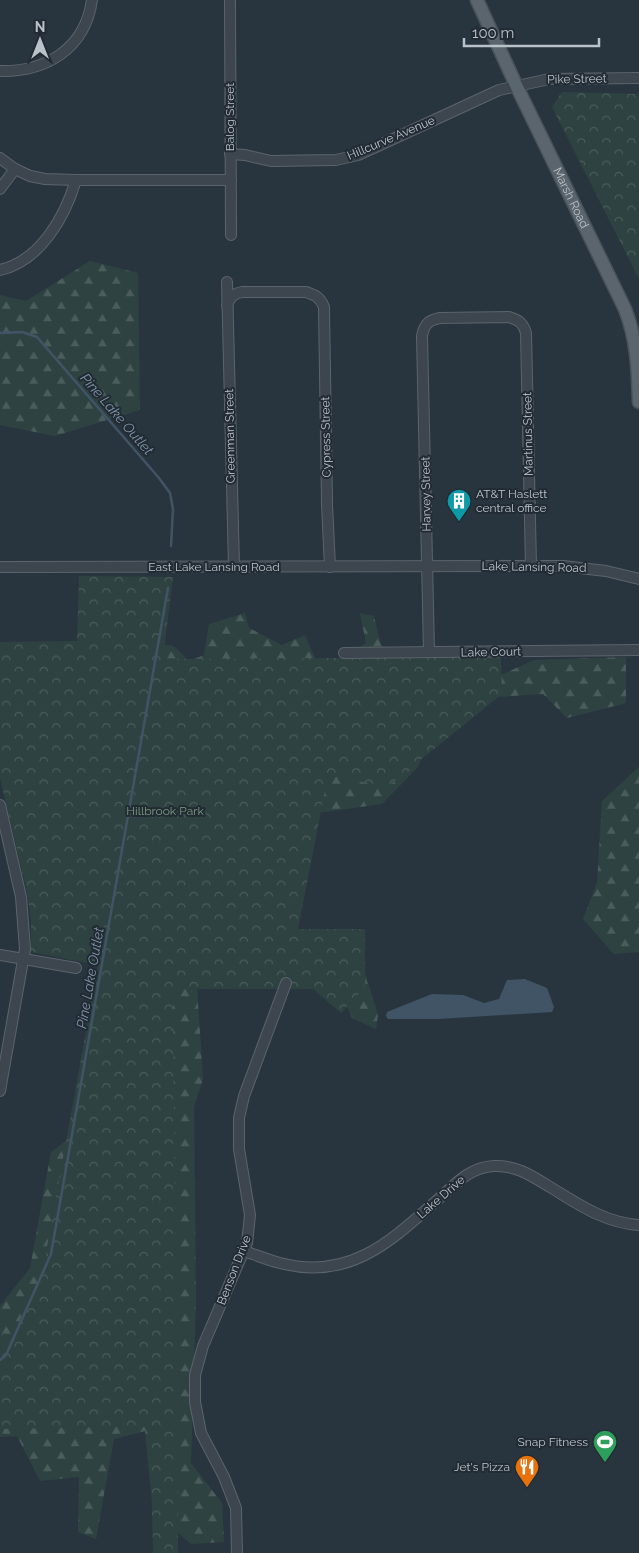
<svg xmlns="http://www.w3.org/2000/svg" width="639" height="1553" font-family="Raleway,sans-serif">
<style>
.forest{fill:url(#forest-firs)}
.park{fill:url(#park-crowns)}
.water{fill:#415465}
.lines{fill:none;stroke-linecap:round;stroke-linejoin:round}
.stream{stroke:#415465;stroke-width:2.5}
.minor-casing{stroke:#5b646c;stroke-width:12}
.major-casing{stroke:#49525a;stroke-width:15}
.minor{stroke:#3d464e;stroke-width:10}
.major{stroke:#5b656e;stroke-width:12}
.labels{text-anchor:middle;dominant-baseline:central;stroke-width:4;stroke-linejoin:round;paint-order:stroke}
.street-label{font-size:12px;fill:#b9c1c9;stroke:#222b34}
.poi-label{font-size:12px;fill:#b9c1c9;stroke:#222b34;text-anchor:end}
.park-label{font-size:12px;fill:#7a9c7e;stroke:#222b34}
.water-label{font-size:14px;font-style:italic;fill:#7e95a8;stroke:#222b34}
</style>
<defs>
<pattern id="forest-firs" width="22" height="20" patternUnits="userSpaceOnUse" patternTransform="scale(1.25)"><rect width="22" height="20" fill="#2e4341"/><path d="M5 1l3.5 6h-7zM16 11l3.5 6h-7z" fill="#4a5c5b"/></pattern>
<pattern id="park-crowns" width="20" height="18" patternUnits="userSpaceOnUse" patternTransform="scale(1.25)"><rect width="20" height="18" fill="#2e4341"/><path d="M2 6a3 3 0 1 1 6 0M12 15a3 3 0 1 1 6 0" fill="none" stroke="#4a5c5b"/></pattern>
</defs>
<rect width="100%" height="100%" fill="#29353e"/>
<g class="forest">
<path d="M90 261 138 273 140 410 55 436 0 425V295L26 301Z"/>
<path d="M245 613 249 628 282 645 305 635 315 658 341 659 366 643 360 613 374 616 381 645 422 667 492 679 534 660 626 657V703L567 718 543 694 497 697 435 727 418 767 382 804 317 813 196 971 203 1079 194 1107 196 1298 191 1463 222 1503 224 1542 191 1544 153 1511 145 1431 114 1439 96 1539 78 1532 79 1477 40 1481 17 1436 0 1437V1306L30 1268 51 1152 87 1125 146 642 174 646 189 661 204 655 209 624Z"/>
<path d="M639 767V952L614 954 583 919 597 883 602 801Z"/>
<path d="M356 944 378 1015 376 1029 352 1018 336 980Z"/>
</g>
<g class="park">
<path d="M562 92 639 94V279L552 107Z"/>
<path d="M79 576 173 577 163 658 185 659 501 657 502 694 387 787 328 775 298 929H365V987L341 1013 313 989H173L178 1553H153L150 1426 0 1429V1358L2 1357 0 1355V1330L11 1338 42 1274 98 965 31 952V920L27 892 0 778V642L77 641Z"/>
</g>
<path class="water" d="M525 979 547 988 554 1007 552 1012 438 1019H388L386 1016 387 1012 432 994 463 995 484 1003 499 999 507 980Z"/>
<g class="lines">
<g class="stream">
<path d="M0 333 22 332 37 337 159 478 170 493 173 509 171 546"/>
<path d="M0 1360 6 1355 51 1254 168 588"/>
</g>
<defs>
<g id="minor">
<path d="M230 0 231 235"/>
<path d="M0 71C46 72 85 49 92 0"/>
<path d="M230 154 245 155 271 161 336 160 358 155 378 146 499 90 549 79 639 78"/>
<path d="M0 158 15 169 30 176 45 179 76 180H231"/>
<path d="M0 189 15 169"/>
<path d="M0 270C40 261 65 217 76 180"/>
<path d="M227 282 234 567"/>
<path d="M227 305C230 297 233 294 242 292H306C315 295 320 297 324 307L327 504 330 567"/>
<path d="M0 567 563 566 606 571 639 579"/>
<path d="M429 652 422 336C424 325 428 320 440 318L509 317C519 320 523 323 526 333L531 566"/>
<path d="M344 653 639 650"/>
<path d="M0 805 21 897 25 949 0 1091"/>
<path d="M0 955 76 968"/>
<path d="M244 1251C256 1255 268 1260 280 1263 352 1282 394 1238 443 1195 458 1181 472 1167 494 1166 516 1165 532 1176 550 1187 578 1204 605 1223 639 1225"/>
<path d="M237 1553 236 1508 224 1477 201 1433 195 1402V1375L203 1346 247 1243 250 1215 239 1149V1118L244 1096 286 983"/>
</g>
<g id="major">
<path id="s1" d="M477 0 516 85 625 309C637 340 638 369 639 402"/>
</g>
</defs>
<use href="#minor" class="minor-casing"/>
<use href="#major" class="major-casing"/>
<use href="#minor" class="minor"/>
<use href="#major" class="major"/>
</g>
<defs>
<symbol id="building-pin" viewBox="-11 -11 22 30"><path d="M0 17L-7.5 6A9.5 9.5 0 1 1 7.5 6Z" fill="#0f9aa8" stroke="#222b34"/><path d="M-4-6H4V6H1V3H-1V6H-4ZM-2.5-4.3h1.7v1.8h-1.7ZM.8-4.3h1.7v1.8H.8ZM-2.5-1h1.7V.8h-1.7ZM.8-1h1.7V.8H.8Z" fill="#fff"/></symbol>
<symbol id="stadium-pin" viewBox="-11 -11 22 30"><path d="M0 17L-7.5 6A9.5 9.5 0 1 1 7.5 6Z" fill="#2e9e5b" stroke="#222b34"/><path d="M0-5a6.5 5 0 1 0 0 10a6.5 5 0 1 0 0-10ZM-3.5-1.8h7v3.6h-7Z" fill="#fff"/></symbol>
<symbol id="restaurant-pin" viewBox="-11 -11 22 30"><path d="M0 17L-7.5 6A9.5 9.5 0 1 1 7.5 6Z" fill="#e8710a" stroke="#222b34"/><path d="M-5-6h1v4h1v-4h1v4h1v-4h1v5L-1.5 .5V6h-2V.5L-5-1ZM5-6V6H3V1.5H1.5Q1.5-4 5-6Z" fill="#fff"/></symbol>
</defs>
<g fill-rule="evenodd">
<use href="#building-pin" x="445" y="487" width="28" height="38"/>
<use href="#stadium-pin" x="591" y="1428" width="28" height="38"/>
<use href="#restaurant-pin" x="513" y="1453" width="28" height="38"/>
</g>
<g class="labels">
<g class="street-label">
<text transform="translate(577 79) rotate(-1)">Pike Street</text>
<text transform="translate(230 117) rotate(-90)">Balog Street</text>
<text transform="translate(391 138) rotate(-23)">Hillcurve Avenue</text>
<text stroke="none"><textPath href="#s1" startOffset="219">Marsh Road</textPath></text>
<text transform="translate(528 434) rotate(-91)">Martinus Street</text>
<text transform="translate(230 436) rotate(-91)">Greenman Street</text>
<text transform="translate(326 437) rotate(-91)">Cypress Street</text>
<text transform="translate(426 494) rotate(-91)">Harvey Street</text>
<text x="214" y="567">East Lake Lansing Road</text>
<text transform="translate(534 567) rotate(1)">Lake Lansing Road</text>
<text transform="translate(491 652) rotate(-1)">Lake Court</text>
<text transform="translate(441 1197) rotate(-41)">Lake Drive</text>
<text transform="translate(234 1270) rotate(-69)">Benson Drive</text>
</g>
<g class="poi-label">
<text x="476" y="494" text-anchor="start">AT&amp;T Haslett<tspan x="476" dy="14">central office</tspan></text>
<text x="588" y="1442">Snap Fitness</text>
<text x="510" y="1467">Jet's Pizza</text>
</g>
<g class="park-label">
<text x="165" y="811">Hillbrook Park</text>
</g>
<g class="water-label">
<text transform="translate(117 414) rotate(49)">Pine Lake Outlet</text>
<text transform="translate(90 978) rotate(-80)">Pine Lake Outlet</text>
</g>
</g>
<g transform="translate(40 40)" stroke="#222b34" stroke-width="4" paint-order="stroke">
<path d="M0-4L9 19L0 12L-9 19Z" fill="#b9c1c9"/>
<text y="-8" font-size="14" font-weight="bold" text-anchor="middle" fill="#b9c1c9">N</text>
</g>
<path d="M464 38v8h135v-8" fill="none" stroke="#b9c1c9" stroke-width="2.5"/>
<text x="472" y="38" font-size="15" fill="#b9c1c9" stroke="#222b34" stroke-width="4" paint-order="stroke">100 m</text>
</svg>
